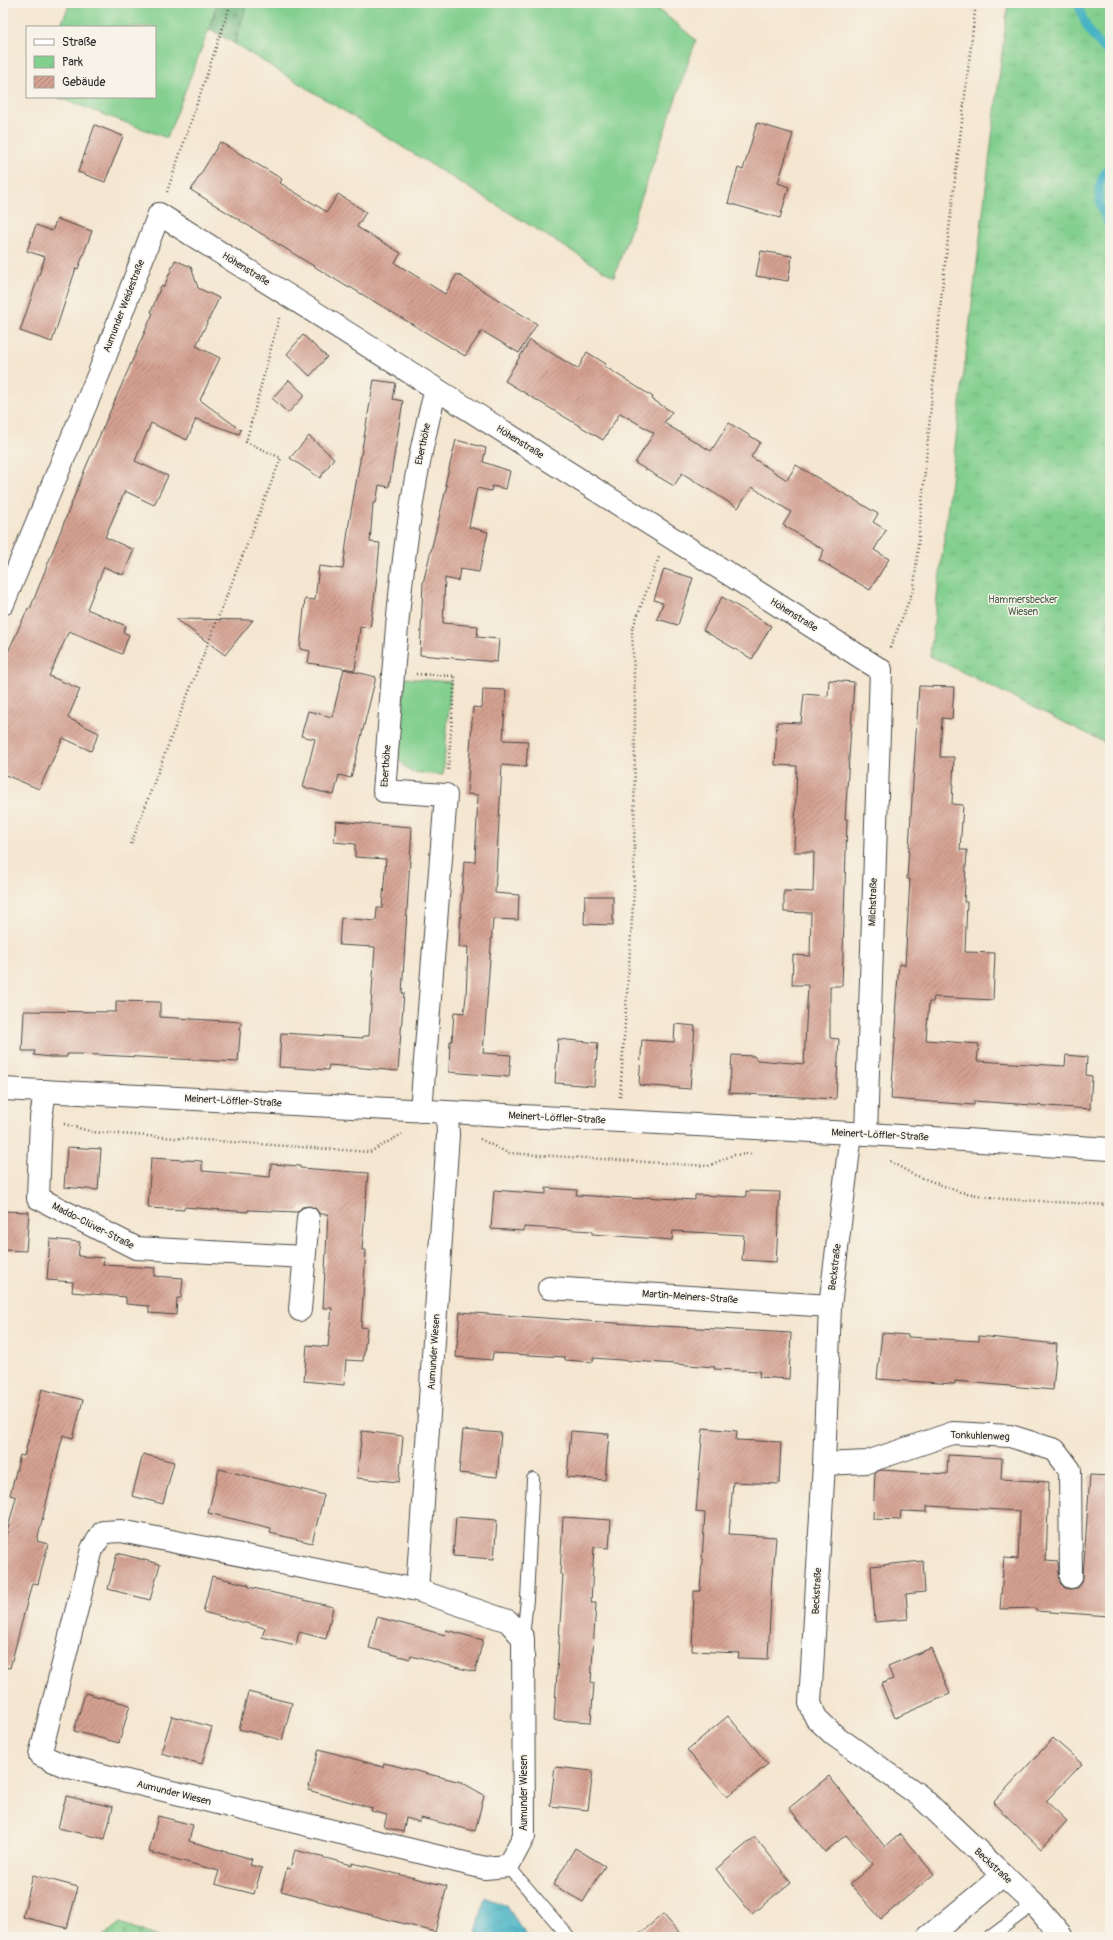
<svg xmlns="http://www.w3.org/2000/svg" width="1113" height="1940" font-family="Pangolin,sans-serif">
<style>
.grass{fill:#82cf8e;stroke:#567d5c}
.forest{fill:url(#forest-firs);stroke:#4a6e52}
.cemetery{fill:url(#cemetery-stones);stroke:#567d5c}
.park{fill:url(#park-tufts);stroke:#567d5c}
.water{fill:url(#water-ripples);stroke:#396f78}
.lines{fill:none;stroke-linecap:round;stroke-linejoin:round}
.stream{stroke:#47b3c4;stroke-width:8}
.building{fill:url(#building-hatch)}
.lane-casing{stroke:#494744;stroke-width:14}
.street-casing{stroke:#494744;stroke-width:24}
.secondary-casing{stroke:#494744;stroke-width:24}
.path{stroke:#494744;stroke-width:2.5;stroke-dasharray:1 3;stroke-linecap:butt}
.lane{stroke:#fff;stroke-width:12}
.street{stroke:#fff;stroke-width:22}
.secondary{stroke:#fff;stroke-width:22}
.labels{text-anchor:middle;dominant-baseline:central;stroke-width:3;stroke-linejoin:round;paint-order:stroke}
.street-label{font-size:10px;fill:#2b2b2b;stroke:#f7f3e8}
.park-label{font-size:10px;fill:#455c49;stroke:#f7f3e8}
</style>
<defs>
<pattern id="forest-firs" width="22" height="20" patternUnits="userSpaceOnUse"><rect width="22" height="20" fill="#69b279"/><path d="M5 1l3.5 6h-7zM16 11l3.5 6h-7z" fill="#579163"/></pattern>
<pattern id="cemetery-stones" width="16" height="16" patternUnits="userSpaceOnUse"><rect width="16" height="16" fill="#82cf8e"/><path d="M2 7V4a2 2 0 0 1 4 0v3zM10 15v-3a2 2 0 0 1 4 0v3z" fill="#70b27b"/></pattern>
<pattern id="park-tufts" width="24" height="20" patternUnits="userSpaceOnUse"><rect width="24" height="20" fill="#82cf8e"/><path d="M3 7l-1-3M5 7V3M7 7l1-3M15 17l-1-3M17 17v-4M19 17l1-3" fill="none" stroke="#70b27b"/></pattern>
<pattern id="water-ripples" width="26" height="14" patternUnits="userSpaceOnUse"><rect width="26" height="14" fill="#47b3c4"/><path d="M2 4q2-2 4 0t4 0M15 11q2-2 4 0t4 0" fill="none" stroke="#3b929f"/></pattern>
<pattern id="building-hatch" width="6" height="6" patternUnits="userSpaceOnUse"><rect width="6" height="6" fill="#d4a091"/><path d="M-1 1l2-2M0 6l6-6M5 7l2-2" fill="none" stroke="#ac8377"/></pattern>
</defs>
<rect width="100%" height="100%" fill="#f7f3e8"/>
<filter id="ink" filterUnits="userSpaceOnUse"><feTurbulence type="fractalNoise" baseFrequency=".025" numOctaves="2"/><feDisplacementMap in="SourceGraphic" scale="8" xChannelSelector="R" yChannelSelector="G"/><feConvolveMatrix kernelMatrix="1 2 1 2 8 2 1 2 1" color-interpolation-filters="sRGB"/></filter>
<filter id="wash" filterUnits="userSpaceOnUse"><feTurbulence type="fractalNoise" baseFrequency=".012" numOctaves="4" result="noise"/><feDisplacementMap in="SourceGraphic" scale="16" xChannelSelector="R" yChannelSelector="G"/><feGaussianBlur stdDeviation="0.9" result="paint"/><feColorMatrix in="noise" values="0 0 0 0 0 0 0 0 0 0 0 0 0 0 0 0 0 1.4 0 .05"/><feComposite in="paint" operator="in"/></filter>
<g filter="url(#wash)">
<rect width="100%" height="100%" fill="#f4e6d0"/>
<g class="grass">
<path d="M70 3H217L209 29 167 138 57 97H155V27H60Z"/>
<path d="M247 3H651L696 40 614 277 235 44Z"/>
<path d="M405 678 451 682 443 775 410 772 398 759Z"/>
</g>
<path class="forest" d="M217 3H247L235 44 209 29Z"/>
<path class="cemetery" d="M120 1923 159 1937H102Z"/>
<path class="park" d="M1008 3H1110V745L930 656Z"/>
<path class="water" d="M485 1897 507 1906 527 1937H475Z"/>
<g class="lines">
<g class="stream">
<path d="M1078 3C1084 27 1093 38 1110 55"/>
<path d="M1110 166C1092 185 1099 207 1110 228"/>
</g>
</g>
<g id="blocks">
<g class="building">
<path d="M757 123 793 134 778 183 789 187 780 218 728 203 738 168 743 170Z"/>
<path d="M95 125 123 136 105 182 78 172Z"/>
<path d="M220 142 282 179 280 183 327 212 338 194 366 212 357 227 401 253 395 263 445 294 457 274 537 324 519 353 482 331 465 356 350 287 349 288 191 190Z"/>
<path d="M57 219 92 231 78 269 76 268 52 342 20 331 45 257 27 251 36 225 52 231Z"/>
<path d="M761 251 792 256 788 281 756 276Z"/>
<path d="M175 260 191 267 198 288 219 298 196 346 220 358 200 400 241 430 239 434 196 419 187 440 151 423 135 461 168 476 154 505 125 491 105 537 134 550 123 575 104 567 87 609 126 626 123 632 129 635 122 654 69 631 49 676 80 689 68 718 99 733 91 751 63 738 39 789 3 774V663L28 608 30 609 85 469 153 313 151 312 161 286 164 287Z"/>
<path d="M303 335 327 357 310 376 287 354Z"/>
<path d="M530 340 578 369 587 352 606 364 604 366 653 397 652 399 672 412 664 423 711 451 729 423 760 442 751 457 787 480 796 465 878 514 873 522 886 530 874 550 889 559 870 590 819 560 824 550 783 525 791 512 752 487 738 508 682 473 674 486 635 463 654 433 620 413 603 440 505 381Z"/>
<path d="M289 380 305 395 288 413 272 398Z"/>
<path d="M374 380 396 383 393 399 403 401 389 487 379 485 376 503H373L370 542 380 543 376 586 370 628 360 627 355 670 308 663 310 651 300 649 305 599 315 600 319 566 343 569 349 523Z"/>
<path d="M309 436 334 458 320 478 290 458Z"/>
<path d="M456 440 486 448 483 462 510 471 506 489 492 486 491 491 477 488 469 527 488 532 479 572 460 569 458 581 445 578 443 623 478 626 477 637 499 639 497 662 420 655 423 583 447 485H445Z"/>
<path d="M664 569 693 578 678 625 657 619 663 603 654 600Z"/>
<path d="M722 597 771 626 752 659 703 630Z"/>
<path d="M176 619 253 620 225 655Z"/>
<path d="M344 669 376 677 351 778 339 775 334 795 303 787 315 739 301 736 308 711 332 717Z"/>
<path d="M829 680 854 682 845 819H847L842 986H830V1038L839 1039 836 1099 729 1093 732 1055 754 1056 757 1060 804 1064 808 985H792L793 955 810 956 811 913 784 912V891L813 892 814 852H794L797 766 775 765 777 722 801 723 804 694 828 696Z"/>
<path d="M919 686 954 687 952 719 942 718 940 757H954L952 804 963 805 960 850H967L964 902H967L965 952 995 953 993 1000 934 997 933 1002H929L926 1040 979 1044 977 1061 1065 1066 1066 1055 1087 1057 1086 1075 1092 1076 1090 1109 974 1101V1105L891 1099 897 1014H895L899 964 905 965 910 879H907Z"/>
<path d="M483 689 506 690 503 740 528 741 526 767 502 765 495 893 519 895 518 920 493 919 483 1053 511 1055 509 1077 449 1072 450 1041H452L454 1012 464 1013 466 997 468 947H459L464 861 475 862 478 795 467 794 473 707 482 708Z"/>
<path d="M336 821 412 827 402 993H404L398 1071 329 1065 328 1070 279 1067 281 1033 363 1038V1036H369L375 947 339 945 341 918 376 921 377 908H382L386 859 355 857V844L334 842Z"/>
<path d="M585 896H613V925L584 924Z"/>
<path d="M116 1001 160 1002V1017L241 1022 238 1062 80 1054H67V1057H50L34 1055 35 1051H22L24 1011 116 1012Z"/>
<path d="M675 1024 695 1026 690 1089 639 1085 642 1040 674 1042Z"/>
<path d="M558 1039 598 1043 594 1086 555 1083Z"/>
<path d="M67 1147 101 1149 98 1190 64 1187Z"/>
<path d="M151 1158 202 1161V1171L270 1177 271 1164 300 1166V1168L368 1173 362 1250H366L361 1327 367 1328 363 1361 346 1360 344 1385 304 1381 307 1345 328 1347 332 1308H323L328 1214H320L315 1208 309 1206 302 1207 297 1212 248 1210V1212L184 1207V1210L148 1208Z"/>
<path d="M546 1188 577 1190 576 1195 643 1199V1197L695 1200V1195L746 1197V1191L780 1192 776 1262 742 1260 744 1235 673 1231 672 1240 592 1234V1231L524 1227V1231L491 1229 494 1190 546 1194Z"/>
<path d="M3 1211 29 1212 26 1251 3 1250Z"/>
<path d="M50 1239 80 1242 78 1256 104 1258 103 1265 155 1268 154 1276 183 1278 181 1298H177L176 1315 149 1313V1306L126 1304V1297L72 1292 73 1282 47 1280Z"/>
<path d="M460 1312 643 1325 791 1333 789 1379 759 1377 760 1371 714 1369 715 1367 593 1358V1362L565 1360V1357L493 1353 492 1360 456 1357Z"/>
<path d="M882 1333 908 1335V1337L979 1341V1336L1057 1344 1053 1390 955 1381V1384L877 1379Z"/>
<path d="M42 1389 83 1400 73 1438 63 1435 37 1541 48 1544 38 1584 32 1583 10 1668 3 1667V1548L16 1497 10 1495 20 1455 24 1456Z"/>
<path d="M703 1428 737 1431 736 1440 781 1442 779 1484 733 1482 729 1534 776 1537 773 1575H772L768 1659 738 1658 739 1653 692 1651 694 1591H700L705 1513 696 1512Z"/>
<path d="M463 1430 501 1433 497 1477 459 1473Z"/>
<path d="M362 1431 403 1436 399 1482 357 1478Z"/>
<path d="M571 1431 609 1434 605 1480 567 1477Z"/>
<path d="M143 1454 174 1462 163 1504 132 1496Z"/>
<path d="M948 1455 1002 1458 1001 1479 1049 1482 1046 1561 1058 1562 1060 1583 1065 1588 1071 1589 1078 1588 1082 1583 1083 1577 1090 1475 1110 1476V1616L1036 1611 1035 1608 1000 1609 1004 1558 1018 1559 1020 1511 927 1506V1512L901 1511 900 1520 873 1519 875 1472 881 1470 947 1474Z"/>
<path d="M219 1469 324 1495 312 1543 270 1533 271 1528 208 1513Z"/>
<path d="M456 1517 497 1520 494 1559 453 1556Z"/>
<path d="M563 1517 611 1520 609 1548 594 1547 591 1603H596L591 1682 594 1683 591 1722 554 1720 563 1575 560 1574Z"/>
<path d="M117 1553 160 1564 150 1600 108 1589Z"/>
<path d="M923 1561 925 1592 906 1594 908 1619 875 1622 871 1566Z"/>
<path d="M212 1576 249 1585V1587L333 1607 326 1639 299 1632 296 1645 262 1637 265 1628 203 1612Z"/>
<path d="M377 1617 445 1635 446 1630 483 1640 475 1672 411 1656 410 1659 369 1648Z"/>
<path d="M931 1648 950 1694 895 1718 881 1684 893 1679 888 1666Z"/>
<path d="M248 1692 292 1703 282 1740 239 1729Z"/>
<path d="M85 1693 130 1705 119 1743 74 1731Z"/>
<path d="M172 1716 212 1727 202 1764 161 1753Z"/>
<path d="M728 1716 768 1764 727 1797 687 1750Z"/>
<path d="M1053 1738 1082 1764 1046 1801 1067 1821 1041 1849 993 1803Z"/>
<path d="M319 1749 383 1767 384 1763 461 1782 484 1795 475 1831 421 1818 420 1822 406 1818 403 1832 384 1827 387 1815 371 1811 372 1808 308 1790Z"/>
<path d="M555 1767 593 1771 588 1810 550 1806Z"/>
<path d="M829 1776 885 1847 900 1834 934 1874 881 1919 850 1884 873 1864 846 1835 825 1852 789 1808Z"/>
<path d="M66 1796 113 1807 105 1839 58 1828Z"/>
<path d="M158 1816 193 1825 189 1841 252 1859 250 1865 262 1868 254 1894 215 1884 219 1871 149 1852Z"/>
<path d="M755 1837 791 1882 752 1914 716 1869Z"/>
<path d="M575 1848 605 1866 583 1902 553 1885Z"/>
<path d="M295 1850 352 1865V1863L447 1886 435 1932 281 1891 287 1868 290 1869Z"/>
<path d="M33 1875 78 1887 67 1928 23 1917Z"/>
<path d="M663 1914 683 1937H636Z"/>
</g>
</g>
</g>
<g filter="url(#ink)">
<use href="#blocks" fill-opacity="0" stroke="#494744" stroke-width="1"/>
<g class="lines">
<defs>
<g id="lane">
<path d="M523 1638 527 1599 533 1479"/>
<path d="M508 1866 569 1937"/>
<path d="M990 1937 1034 1904"/>
</g>
<g id="street">
<path d="M3 604 99 373 159 214 881 670 866 1134"/>
<path d="M45 1091 41 1118 38 1198 136 1248 304 1257"/>
<path d="M421 1111 446 795 384 791C395 657 400 520 436 389"/>
<path d="M851 1133 830 1306 824 1464 810 1703 816 1718 834 1735 920 1796 1034 1904 1062 1937"/>
<path d="M549 1288 830 1306"/>
<path d="M300 1310 308 1218"/>
<path d="M824 1464 867 1462 953 1433 1010 1436 1055 1450 1070 1470 1071 1577"/>
<path d="M121 1531 417 1590 508 1621 523 1638 524 1836 508 1866 485 1868 65 1766 40 1755 92 1549 103 1532Z"/>
<path d="M417 1590 448 1135 447 1113"/>
<path d="M928 1937 1003 1875"/>
</g>
<path id="secondary" d="M3 1089 851 1133 1110 1149"/>
</defs>
<use href="#lane" class="lane-casing"/>
<use href="#street" class="street-casing"/>
<use href="#secondary" class="secondary-casing"/>
<g class="path">
<path d="M167 192 231 3"/>
<path d="M890 648 914 588 942 289 976 3"/>
<path d="M416 674 455 676 448 771"/>
<path d="M131 844 175 727 281 458 246 442 279 318"/>
<path d="M620 1097 634 890 635 699 632 630 659 557"/>
<path d="M64 1124 93 1132 370 1152 402 1134"/>
<path d="M480 1139 508 1153 708 1166 733 1155 751 1154"/>
<path d="M890 1161 912 1174 960 1192 1002 1199 1110 1205"/>
</g>
<use href="#lane" class="lane"/>
<use href="#street" class="street"/>
<use href="#secondary" class="secondary"/>
</g>
</g>
<g class="labels">
<g class="street-label">
<text transform="translate(246 269) rotate(32)">Höhenstraße</text>
<text transform="translate(124 306) rotate(-69)">Aumunder Weidestraße</text>
<text transform="translate(520 442) rotate(32)">Höhenstraße</text>
<text transform="translate(423 444) rotate(-78)">Eberthöhe</text>
<text transform="translate(794 615) rotate(32)">Höhenstraße</text>
<text transform="translate(386 766) rotate(-86)">Eberthöhe</text>
<text transform="translate(873 902) rotate(-88)">Milchstraße</text>
<text transform="translate(233 1101) rotate(3)">Meinert-Löffler-Straße</text>
<text transform="translate(557 1118) rotate(3)">Meinert-Löffler-Straße</text>
<text transform="translate(880 1135) rotate(3)">Meinert-Löffler-Straße</text>
<text transform="translate(93 1226) rotate(27)">Maddo-Clüver-Straße</text>
<text transform="translate(835 1267) rotate(-83)">Beckstraße</text>
<text transform="translate(690 1297) rotate(4)">Martin-Meiners-Straße</text>
<text transform="translate(434 1352) rotate(-86)">Aumunder Wiesen</text>
<text transform="translate(980 1436) rotate(2)">Tonkuhlenweg</text>
<text transform="translate(817 1591) rotate(-87)">Beckstraße</text>
<text transform="translate(174 1793) rotate(14)">Aumunder Wiesen</text>
<text transform="translate(524 1793) rotate(-90)">Aumunder Wiesen</text>
<text transform="translate(993 1866) rotate(43)">Beckstraße</text>
</g>
<g class="park-label">
<text x="1023" y="600">Hammersbecker<tspan x="1023" dy="12">Wiesen</tspan></text>
</g>
</g>
<rect width="1113" height="1940" fill="none" stroke="#f7f3e8" stroke-width="16"/>
<rect x="26" y="26" width="130" height="72" fill="#f7f3e8" stroke="#a5a39c"/>
<rect x="34" y="39" width="20" height="6" fill="#ffffff" stroke="#a5a39c"/>
<text x="62" y="46" font-size="12" fill="#2b2b2b">Straße</text>
<rect x="34" y="56" width="20" height="12" fill="url(#park-tufts)" stroke="#a5a39c"/>
<text x="62" y="66" font-size="12" fill="#2b2b2b">Park</text>
<rect x="34" y="76" width="20" height="12" fill="url(#building-hatch)" stroke="#a5a39c"/>
<text x="62" y="86" font-size="12" fill="#2b2b2b">Gebäude</text>
</svg>
